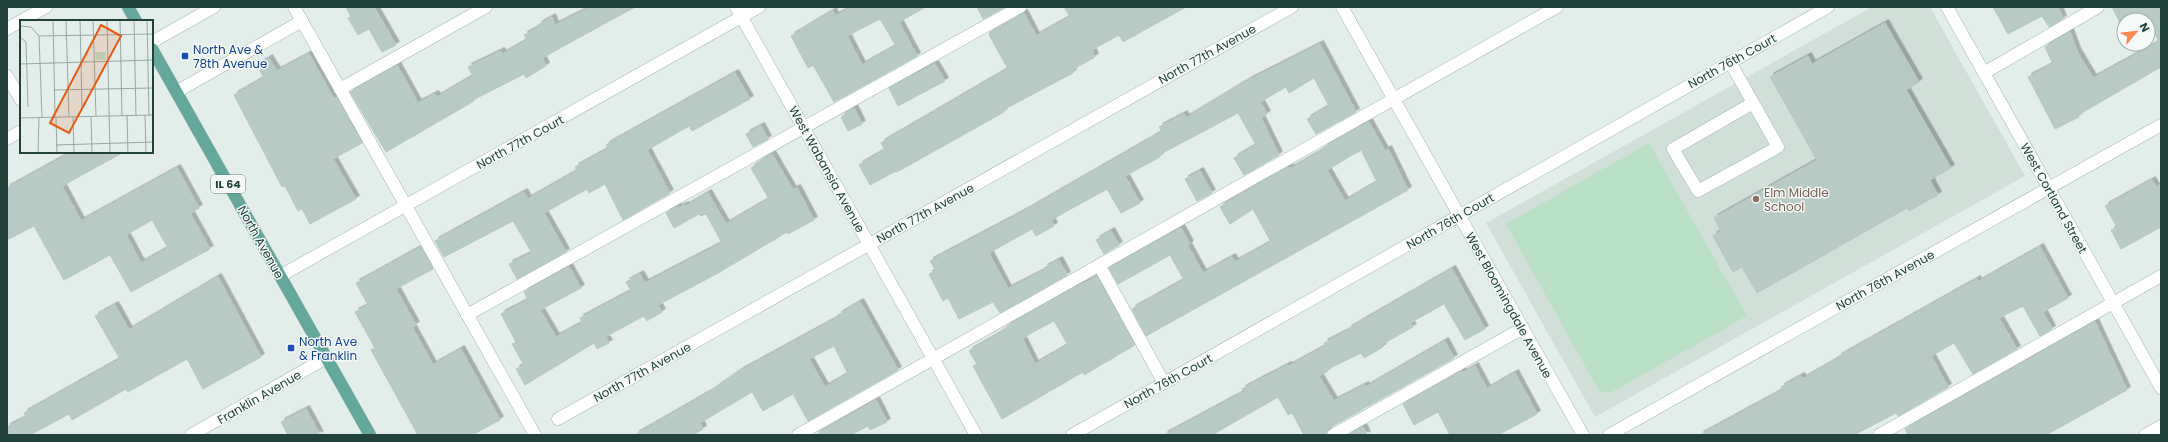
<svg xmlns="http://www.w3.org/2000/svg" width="2168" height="442" font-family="Poppins,sans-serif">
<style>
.built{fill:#d1dfd9}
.green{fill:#bae1c8}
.building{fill:#b8cac4;stroke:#b5c9c2;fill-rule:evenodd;filter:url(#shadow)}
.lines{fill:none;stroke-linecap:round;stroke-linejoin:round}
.minor-casing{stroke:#a5b7b2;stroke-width:13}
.major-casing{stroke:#c1cac8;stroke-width:13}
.minor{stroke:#fff;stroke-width:12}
.major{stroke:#64a89b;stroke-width:12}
.transit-dot{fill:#1a4fb4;stroke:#f5faf8;stroke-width:1.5}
.education-dot{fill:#8d6e63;stroke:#f5faf8;stroke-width:1.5}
.labels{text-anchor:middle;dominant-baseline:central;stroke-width:3;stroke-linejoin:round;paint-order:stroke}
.shield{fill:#f5faf8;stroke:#617974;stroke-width:1}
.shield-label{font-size:11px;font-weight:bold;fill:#21423b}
.transit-label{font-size:12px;fill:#164399;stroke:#f5faf8;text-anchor:start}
.street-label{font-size:12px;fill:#21423b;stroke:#f5faf8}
.education-label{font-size:12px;fill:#785e54;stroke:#f5faf8;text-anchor:start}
.inset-road{fill:none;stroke:#95a9a4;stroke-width:1}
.view{fill:#e8590c;fill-opacity:0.15;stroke:#e8590c;stroke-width:2}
.inset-edge{fill:none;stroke:#21423b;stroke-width:2}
</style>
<defs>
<filter id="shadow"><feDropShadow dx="3.5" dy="-3.5" stdDeviation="0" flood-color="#0004"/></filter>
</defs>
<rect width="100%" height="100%" fill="#e3eeea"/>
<path class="built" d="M1872 7H1930L2025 176 1595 417 1486 223Z"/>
<path class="green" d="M1649 143 1747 316 1610 393 1599 391 1506 224Z"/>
<g class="building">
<path d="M346 7H374L396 45 382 52 369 29 358 35 348 18 351 17Z"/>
<path d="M591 7H635L542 58 546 66 526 78 524 74 473 100 474 101 386 152 350 92 397 65 418 103 435 94 437 97 473 76 468 67 501 51 503 54 527 40 524 35 539 27 538 25 552 17 555 25Z"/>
<path d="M852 7H926L899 22 917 56 834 102 813 65 808 68 791 36 833 11 835 16ZM880 19 896 46 862 65 847 36Z"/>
<path d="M977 7H1005L983 19Z"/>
<path d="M1064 7H1186L1123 42 1119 35 1092 50 1095 57 1072 70 1073 73 1003 110 1004 112 897 172 896 171 870 185 859 165 885 150 881 143 1008 69 989 35 990 32 1024 13 1036 36 1070 17Z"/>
<path d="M1993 7H2058L2063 19 2049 27 2042 16 2008 34Z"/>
<path d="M2112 7H2161V67L2078 115 2079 117 2055 129 2028 77 2053 64 2045 47 2070 32 2077 51 2093 78 2159 42 2148 20 2143 14 2132 20H2124V24L2121 25Z"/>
<path d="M1885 23 1919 82 1906 90 1951 168 1930 180 1938 195 1909 211 1907 208 1757 293 1742 267 1733 272 1713 236 1721 231 1714 218 1817 160 1770 77 1808 56 1812 64Z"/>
<path d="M1320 44 1356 112 1316 134 1307 119 1329 106 1314 78 1289 93 1286 87 1260 102 1267 114 1261 118 1279 155 1244 175 1234 158 1256 145 1238 113 1159 155 1160 157 1125 176 1140 203 1121 213 1107 189 1051 220 1054 226 1036 236 1032 229 989 253 1008 289 1045 270 1044 268 1059 260 1067 275 1000 313 993 302 959 319 948 298 943 301 929 274 936 271 930 261 1023 212 1162 132 1159 127 1184 114 1186 118 1249 80Z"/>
<path d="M309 54 334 99 336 97 362 143 333 159 356 199 310 224 302 209 298 211 285 186 282 187 234 95 264 78 257 65 269 58 277 71Z"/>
<path d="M935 64 945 81 898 106 889 88Z"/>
<path d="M735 73 750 99 692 131 689 126 647 150 670 193 623 220 605 184 589 193 587 189 544 213 566 252 517 279 509 264 532 253 513 221 444 257 435 241 524 192 528 199 577 171 575 167 608 149 606 145Z"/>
<path d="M854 108 862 124 848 131 841 117Z"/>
<path d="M1369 122 1385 151 1388 149 1408 190 1146 336 1132 309 1184 280 1170 255 1118 284 1109 268 1181 228 1190 244 1188 246 1203 273 1232 257 1235 262 1271 242 1253 209 1230 224 1220 207 1286 168H1292L1325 149 1324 147ZM1361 150 1377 182 1345 201 1327 170Z"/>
<path d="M761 126 768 139 753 147 746 134Z"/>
<path d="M63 152H124L62 186 81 221 177 168 199 208 190 213 210 249 131 292 110 255 64 280 34 226 7 240V188L65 156ZM152 220 168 248 141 263 126 235Z"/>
<path d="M772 154 793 190 797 188 814 220 788 234 787 232 720 272 658 305 662 312 647 321 644 316 605 337 609 343 597 349 594 343 525 385 516 369 524 365 512 344 516 342 501 314 528 300 524 292 569 267 581 288 540 310 556 337 582 323 580 318 631 291 626 282 640 274 645 283 722 243 706 214 701 216 699 214 674 228 666 213 677 206 678 208 685 205 686 206 708 193 726 224 769 199 751 168Z"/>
<path d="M1200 171 1212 193 1197 201 1185 179Z"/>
<path d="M2152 180 2156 187 2161 184V227L2121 249 2111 230 2117 227 2105 206Z"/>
<path d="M1111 231 1119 245 1104 254 1096 240Z"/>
<path d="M421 247 433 269 396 289 416 325 412 327 433 365 461 349 500 420 472 435H418L371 350 375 348 355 312 368 305 356 283Z"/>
<path d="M2040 247 2068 298 2043 312 2052 329 2040 336 2023 306 1999 318 2017 349 1973 374 1954 343 1931 356 1948 387 1898 416 1896 413 1854 435H1700L1783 390 1781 387 1801 376 1803 379 1839 358 1838 357 1977 279 1978 282Z"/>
<path d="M1452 269 1485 329 1465 340 1444 304 1410 323 1413 327 1381 345 1383 347 1364 358 1361 353 1328 369V371L1319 376 1334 401 1365 385 1366 387 1445 341 1454 358 1329 428 1326 435H1304L1292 413 1288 415 1278 397 1212 435H1164L1244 392 1242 389 1261 379 1288 365 1289 366 1326 346 1324 343 1349 330 1348 329Z"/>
<path d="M218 277 261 357 203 389 187 359 128 392 126 389 72 420 69 414 30 435H7V427L26 417 24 413 120 359 95 316 115 305 129 330Z"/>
<path d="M1097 277 1135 345 1084 375 1083 372 1002 419 973 366 977 364 969 351 999 334 1008 327 1007 326 1074 288ZM1054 321 1068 345 1035 364 1022 338Z"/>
<path d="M860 302 898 370 808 421 793 394 763 411 752 392 700 423 703 429 693 435H635L710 392 740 371 839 317 838 315ZM834 346 848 374 825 387 809 359Z"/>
<path d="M2095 322 2127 390 2046 435H1908L1905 429Z"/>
<path d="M1475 366 1487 389 1515 373 1537 414 1498 435H1450L1438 412 1414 425 1403 404 1462 371 1463 373Z"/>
<path d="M876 400 887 422 870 430 868 426 851 435H816Z"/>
<path d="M306 409 320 435H288L281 422Z"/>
<path d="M1363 427 1367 435H1348Z"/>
</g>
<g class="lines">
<defs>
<g id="minor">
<path d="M294 7 535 435"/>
<path d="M736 7 976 435"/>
<path d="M1342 7 1583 435"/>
<path d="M1947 7 2161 388"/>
<path d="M21 21 46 7"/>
<path d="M7 29 21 21"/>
<path d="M152 42 214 7"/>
<path d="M1730 62 1778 147 1698 191 1673 149 1753 103"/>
<path d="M1984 73 2098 7"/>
<path d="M7 76 21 100"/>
<path d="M340 89 486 7"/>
<path d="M176 92 302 21"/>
<path d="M7 139 21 131"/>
<path d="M1099 265 1164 383"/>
<path d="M280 276 759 7"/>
<path d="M467 315 1020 7"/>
<path d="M558 419 1292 7"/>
<path d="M191 435 326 358"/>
<path d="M798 435 1557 7"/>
<path d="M1072 435 1828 7"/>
<path d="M1333 435 1523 328"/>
<path d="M1609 435 2161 125"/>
<path d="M1879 435 2161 276"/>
<path d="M2145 435 2161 426"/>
</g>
<g id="major">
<path d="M128 7 136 21"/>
<path d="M152 49 370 435"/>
</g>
</defs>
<use href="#minor" class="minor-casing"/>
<use href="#major" class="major-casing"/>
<use href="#minor" class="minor"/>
<use href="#major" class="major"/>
</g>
<g class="transit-dot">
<rect x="181" y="52" width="8" height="8" rx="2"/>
<rect x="287" y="344" width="8" height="8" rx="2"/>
</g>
<circle class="education-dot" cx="1756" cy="199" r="4"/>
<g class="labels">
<rect class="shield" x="211" y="175" width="34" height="18" rx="3"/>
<g class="shield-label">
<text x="228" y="184">IL 64</text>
</g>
<g class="transit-label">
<text x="193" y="49">North Ave &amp;<tspan x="193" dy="14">78th Avenue</tspan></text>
<text x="299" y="341">North Ave<tspan x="299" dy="14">&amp; Franklin</tspan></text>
</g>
<g class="street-label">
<text transform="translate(1207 54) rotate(-29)">North 77th Avenue</text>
<text transform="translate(1732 61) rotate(-29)">North 76th Court</text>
<text transform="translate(520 142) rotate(-29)">North 77th Court</text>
<text transform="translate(827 169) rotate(61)">West Wabansia Avenue</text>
<text transform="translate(2054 198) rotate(61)">West Cortland Street</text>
<text transform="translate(925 213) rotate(-29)">North 77th Avenue</text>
<text transform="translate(1450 221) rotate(-30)">North 76th Court</text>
<text transform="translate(261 242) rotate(61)">North Avenue</text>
<text transform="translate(1885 280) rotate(-29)">North 76th Avenue</text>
<text transform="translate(1509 305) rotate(61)">West Bloomingdale Avenue</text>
<text transform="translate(642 372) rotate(-29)">North 77th Avenue</text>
<text transform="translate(1168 381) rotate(-29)">North 76th Court</text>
<text transform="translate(259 397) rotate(-30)">Franklin Avenue</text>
</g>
<g class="education-label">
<text x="1764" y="192">Elm Middle<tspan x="1764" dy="14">School</tspan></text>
</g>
</g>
<g transform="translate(20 20)">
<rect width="133" height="133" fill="#e3eeea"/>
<path d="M75 32H86V40H76Z" fill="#bae1c8"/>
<path class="inset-road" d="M33 0 35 97M46 0 49 97M60 0 62 88M73 0 76 96M87 0 90 133M100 0 102 95M114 0 116 95M127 0 129 95M0 6 11 7 19 16 22 97M19 16 133 14M0 17 6 22 8 87M0 44 133 40M34 70 133 68M107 95 108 133M125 95 126 133M71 96 72 133M36 97 37 133M53 97 54 133M0 98 133 95M36 125 133 122M18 133 19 98"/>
<path class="view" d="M81 5 101 16 49 113 30 103Z"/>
<rect width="133" height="133" class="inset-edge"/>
</g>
<rect width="2168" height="442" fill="none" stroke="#21423b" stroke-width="16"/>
<g transform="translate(2136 32) rotate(62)"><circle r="19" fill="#f5faf8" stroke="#a0b0ac"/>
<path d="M0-3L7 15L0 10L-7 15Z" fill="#ff8851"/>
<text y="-6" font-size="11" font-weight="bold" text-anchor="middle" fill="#21423b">N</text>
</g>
</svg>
